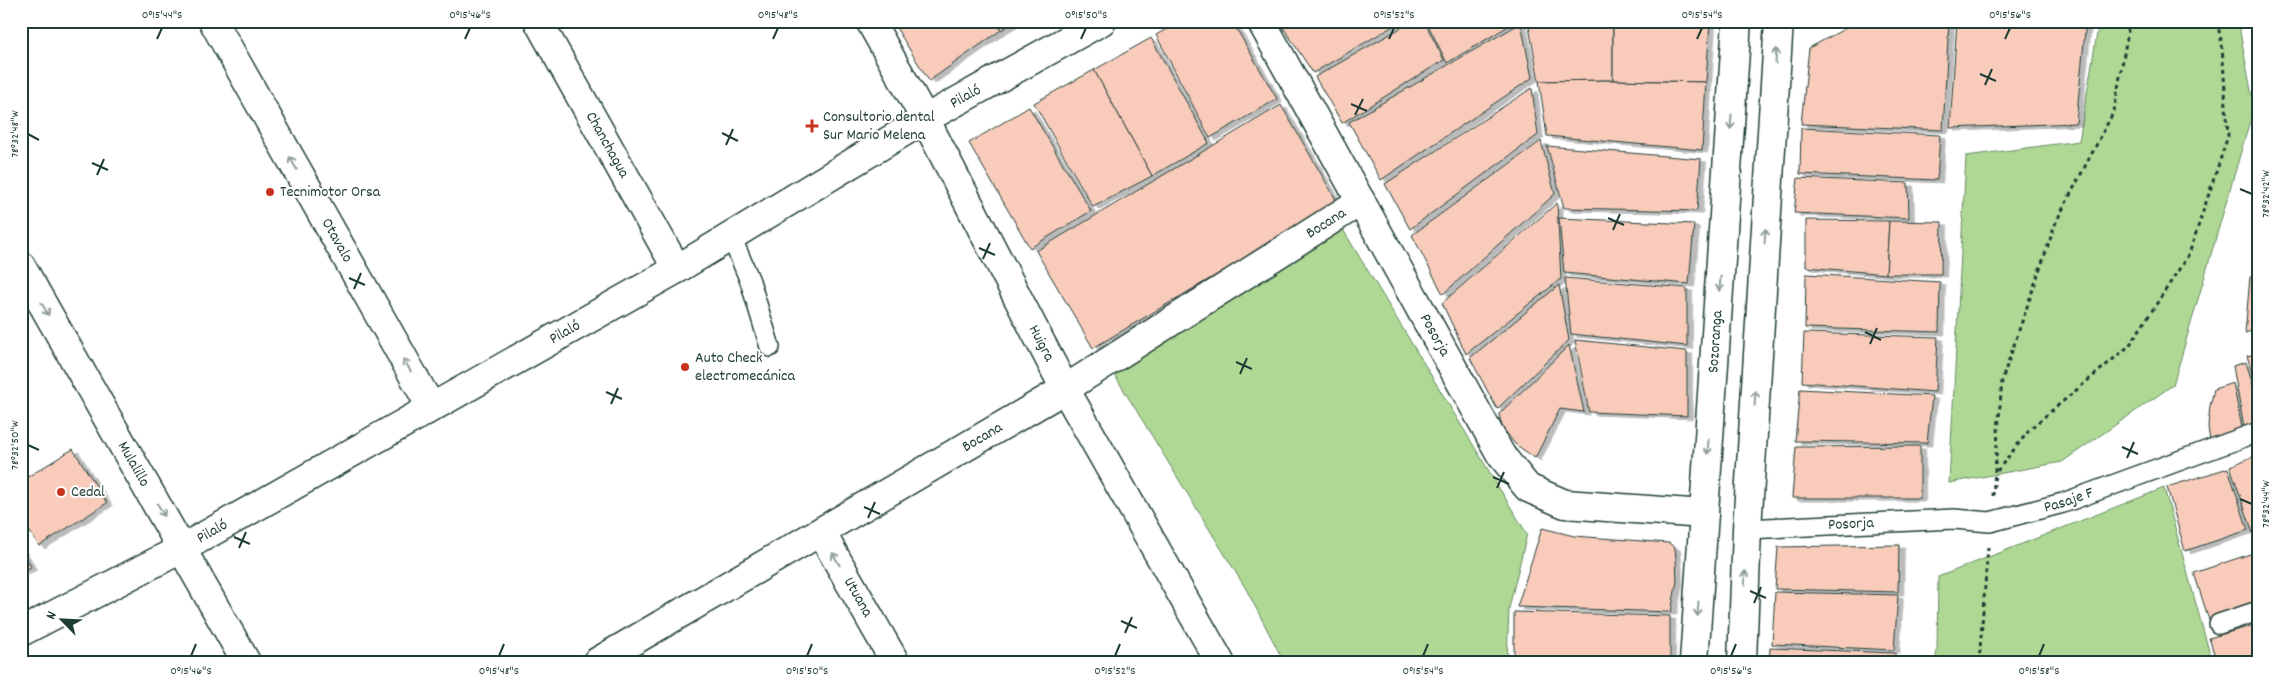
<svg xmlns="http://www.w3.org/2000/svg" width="2279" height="683" font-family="Dekko,sans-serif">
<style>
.green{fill:#afd895;stroke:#678a64}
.building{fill:#f9cbbb;stroke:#1f3d34;filter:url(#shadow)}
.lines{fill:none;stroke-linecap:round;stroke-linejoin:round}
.lane-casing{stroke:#1f3d34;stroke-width:22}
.street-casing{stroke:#1f3d34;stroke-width:31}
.secondary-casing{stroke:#1f3d34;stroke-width:31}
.path{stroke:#1f3d34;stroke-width:3;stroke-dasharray:4 4;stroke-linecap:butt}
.lane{stroke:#fff;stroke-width:19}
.street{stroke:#fff;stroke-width:28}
.secondary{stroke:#fff;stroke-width:28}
.oneway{stroke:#8f9e9a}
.ticks{fill:none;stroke:#1f3d34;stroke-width:2}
.poi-dot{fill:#c8321e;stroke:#fff;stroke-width:2}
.labels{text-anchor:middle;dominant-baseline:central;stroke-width:4;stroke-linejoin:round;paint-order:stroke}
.street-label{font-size:16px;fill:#1f3d34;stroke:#fff}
.poi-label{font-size:16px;fill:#1f3d34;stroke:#fff;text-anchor:start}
.neatline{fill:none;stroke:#1f3d34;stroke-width:2}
.ticks-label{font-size:12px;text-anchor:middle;fill:#1f3d34}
</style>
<defs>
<filter id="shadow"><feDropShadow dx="5.5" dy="3" stdDeviation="0" flood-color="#0004"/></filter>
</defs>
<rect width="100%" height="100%" fill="#fff"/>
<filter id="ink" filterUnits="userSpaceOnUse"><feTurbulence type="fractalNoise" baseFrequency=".02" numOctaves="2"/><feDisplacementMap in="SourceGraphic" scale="10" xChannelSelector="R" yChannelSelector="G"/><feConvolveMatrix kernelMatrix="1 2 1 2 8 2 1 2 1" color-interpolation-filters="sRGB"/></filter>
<g filter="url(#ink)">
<g class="green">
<path d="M2099 21H2238L2254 107 2173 385 2062 462 1949 483 1966 156 2079 141Z"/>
<path d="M1339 223 1527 534 1509 608 1507 662H1284L1246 589 1109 366Z"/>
<path d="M2164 488 2212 662H1935L1937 651 1938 577Z"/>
</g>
<g class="building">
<path d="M892 21H996L1001 30 929 81Z"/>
<path d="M997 21H1016L1001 30Z"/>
<path d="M1180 21H1232L1277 99 1210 138 1156 35Z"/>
<path d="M1286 21H1402L1313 73 1281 24Z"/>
<path d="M1413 21H1424L1444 60 1342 123 1315 77Z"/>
<path d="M1426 21H1517L1447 63Z"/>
<path d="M1528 21H1613V80L1539 81Z"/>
<path d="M1613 21 1710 22 1706 82 1613 80Z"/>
<path d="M1859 21H1949L1943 130 1801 124 1809 48Z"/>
<path d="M1957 21H2086L2076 123 1950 128Z"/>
<path d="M1521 23 1532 78 1381 180 1349 122Z"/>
<path d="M1151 38 1209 143 1152 176 1094 70Z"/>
<path d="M1094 70 1152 176 1093 207 1034 103Z"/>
<path d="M1613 80 1706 82 1702 150 1547 136 1539 81Z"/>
<path d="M1532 88 1538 135 1410 229 1385 184Z"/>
<path d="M1281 105 1338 203 1093 348 1036 251Z"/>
<path d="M1029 107 1091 211 1030 248 969 143Z"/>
<path d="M1801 128 1940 135 1937 180 1800 174Z"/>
<path d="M1541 141 1555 194 1443 294 1412 235Z"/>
<path d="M1547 146 1701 159 1697 211 1564 208Z"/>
<path d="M1798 178 1908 183 1909 218 1794 213Z"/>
<path d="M1557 203 1561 279 1466 354 1442 303Z"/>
<path d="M1559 218 1694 224 1689 284 1564 273Z"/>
<path d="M1806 220 1889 221 1886 274 1806 267Z"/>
<path d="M1889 221 1942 222 1941 274H1886Z"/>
<path d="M1806 274 1940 282 1939 332 1805 328Z"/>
<path d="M2258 276V329L2245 333 2250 277Z"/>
<path d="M1565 278 1687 288V346L1571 334Z"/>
<path d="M1559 285 1569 340 1497 409 1470 358Z"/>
<path d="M1804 333 1938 337 1935 392 1802 382Z"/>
<path d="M1575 340 1687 351V416L1589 412Z"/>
<path d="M1569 345 1584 412 1560 409 1535 458 1515 444 1502 427 1499 414Z"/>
<path d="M2258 353V391L2247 356Z"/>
<path d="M2246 362 2258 402V426L2244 428 2233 366Z"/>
<path d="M2233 383 2242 428 2210 442 2208 426 2210 406 2214 389Z"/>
<path d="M1800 389 1932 396 1927 443 1795 441Z"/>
<path d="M1920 446V498H1792L1796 447Z"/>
<path d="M73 449 107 503 39 546 21 518V481Z"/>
<path d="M2257 455 2258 532 2253 533 2230 466Z"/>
<path d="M2228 468 2248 530 2185 551 2167 487Z"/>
<path d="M1542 528 1574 536 1669 543 1675 548 1676 558 1677 581 1671 612 1517 607Z"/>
<path d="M1899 545 1898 592 1775 589 1778 547Z"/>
<path d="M21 548 31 567 21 572Z"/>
<path d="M2256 552 2258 557V603L2209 620 2194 573Z"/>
<path d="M1775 592 1898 595 1894 650 1772 644Z"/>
<path d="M1514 612 1670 616V662H1514Z"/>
<path d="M2258 624V662H2217L2209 638Z"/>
<path d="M1770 648 1895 653V662H1769Z"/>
</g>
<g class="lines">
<defs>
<g id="lane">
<path d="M731 236 750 281 770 347"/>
<path id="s1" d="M1747 529 1954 519 1990 522 2063 503 2258 432"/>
<path d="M2219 624 2258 611"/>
</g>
<g id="street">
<path id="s2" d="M213 21 431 407"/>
<path id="s3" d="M538 21 677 269"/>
<path id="s4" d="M870 21 925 119 1065 389 1220 662"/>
<path id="s5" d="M1261 21 1501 455 1528 488 1565 504 1704 514"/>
<path id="s6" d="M21 266 246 662"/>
<path id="s7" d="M821 532 895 662"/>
<path id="s8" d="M597 662 1065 389 1361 201"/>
<path id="s9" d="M1694 662 1737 21"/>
<path d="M1742 662 1747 529 1779 21"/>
</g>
<g id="secondary">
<path id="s10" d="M21 632 183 548 677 269 925 119 1102 21"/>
</g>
</defs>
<use href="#lane" class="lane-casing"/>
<use href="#street" class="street-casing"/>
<use href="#secondary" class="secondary-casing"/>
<g class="path">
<path d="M1997 471 2031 428 2129 346 2189 254 2228 136 2222 45 2217 21"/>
<path d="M1993 496 2002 380 2056 222 2114 111 2128 31 2126 21"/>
<path d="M1979 662 1988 547"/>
</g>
<use href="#lane" class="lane"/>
<use href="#street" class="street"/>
<use href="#secondary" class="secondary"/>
</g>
<defs><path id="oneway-shaft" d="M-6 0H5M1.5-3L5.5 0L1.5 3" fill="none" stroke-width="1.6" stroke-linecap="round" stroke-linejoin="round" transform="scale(1.25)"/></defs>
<g class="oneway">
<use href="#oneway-shaft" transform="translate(1776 56) rotate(-86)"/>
<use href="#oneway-shaft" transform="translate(1731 122) rotate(94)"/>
<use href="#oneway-shaft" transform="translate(293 163) rotate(-120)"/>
<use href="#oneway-shaft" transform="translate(1765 236) rotate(-87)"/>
<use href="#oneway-shaft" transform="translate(1720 284) rotate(94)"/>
<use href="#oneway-shaft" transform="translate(45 309) rotate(60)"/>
<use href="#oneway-shaft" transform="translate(407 365) rotate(-120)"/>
<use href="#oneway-shaft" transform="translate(1755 398) rotate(-87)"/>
<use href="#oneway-shaft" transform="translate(1708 447) rotate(94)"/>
<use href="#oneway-shaft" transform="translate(161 510) rotate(60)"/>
<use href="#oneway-shaft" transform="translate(836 559) rotate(-120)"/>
<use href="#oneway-shaft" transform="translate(1745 578) rotate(-88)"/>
<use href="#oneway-shaft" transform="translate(1698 609) rotate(94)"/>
</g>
</g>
<path class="ticks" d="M157 39 162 28M465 39 470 28M773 39 778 28M1081 39 1086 28M1389 39 1394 28M1697 39 1702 28M2005 39 2010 28M1980 74 1996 81M1985 85 1992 69M1351 104 1367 111M1355 115 1363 99M722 133 738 141M28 134 39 140M726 145 733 129M92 163 108 170M97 175 104 159M2240 189 2252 194M1608 218 1624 225M1613 230 1620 214M979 248 995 255M983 259 990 243M349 278 365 285M354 289 361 273M1865 332 1881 340M1870 344 1877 328M1236 362 1252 369M1240 374 1247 358M606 392 622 399M611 404 618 388M28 445 39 450M2122 447 2138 454M2127 458 2134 442M1493 477 1509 484M1497 488 1504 472M2240 499 2252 504M864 507 880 514M868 518 875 502M234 537 250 544M239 548 246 532M1750 591 1766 598M1754 603 1761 587M1121 621 1137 628M1125 633 1132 617M191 656 196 644M499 656 504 644M807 656 812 644M1115 656 1120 644M1423 656 1428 644M1731 656 1736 644M2039 656 2044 644"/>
<g class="poi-dot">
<path d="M809.5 118.5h5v5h5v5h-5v5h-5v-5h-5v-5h5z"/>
<circle cx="270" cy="192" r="5"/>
<circle cx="685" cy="367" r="5"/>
<circle cx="61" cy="492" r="5"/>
</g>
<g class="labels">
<g class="street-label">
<text stroke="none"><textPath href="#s10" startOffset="1086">Pilaló</textPath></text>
<text stroke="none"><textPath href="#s3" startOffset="142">Chanchagua</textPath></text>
<text stroke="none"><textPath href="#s8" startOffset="851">Bocana</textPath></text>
<text stroke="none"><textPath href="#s2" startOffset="252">Otavalo</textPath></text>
<text stroke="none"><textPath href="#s10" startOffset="621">Pilaló</textPath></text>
<text stroke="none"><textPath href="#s5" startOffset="359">Posorja</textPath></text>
<text stroke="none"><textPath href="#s9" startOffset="321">Sozoranga</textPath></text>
<text stroke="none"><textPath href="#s4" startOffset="365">Huigra</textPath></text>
<text stroke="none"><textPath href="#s8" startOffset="446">Bocana</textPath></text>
<text stroke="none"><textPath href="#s6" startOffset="228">Mulalillo</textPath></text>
<text stroke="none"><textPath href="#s1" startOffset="325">Pasaje F</textPath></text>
<text stroke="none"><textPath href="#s1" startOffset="104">Posorja</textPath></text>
<text stroke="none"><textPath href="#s10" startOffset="216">Pilaló</textPath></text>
<text stroke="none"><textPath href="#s7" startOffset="75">Utuana</textPath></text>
</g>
<g class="poi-label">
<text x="823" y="117">Consultorio dental<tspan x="823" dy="18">Sur Mario Melena</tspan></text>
<text x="280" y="192">Tecnimotor Orsa</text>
<text x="695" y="358">Auto Check<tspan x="695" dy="18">electromecánica</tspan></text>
<text x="71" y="492">Cedal</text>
</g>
</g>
<rect width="2279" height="683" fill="none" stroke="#fff" stroke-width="55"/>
<g transform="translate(62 620) rotate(294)" stroke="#ffffff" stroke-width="4" paint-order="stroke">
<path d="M0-4L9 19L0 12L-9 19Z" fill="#1f3d34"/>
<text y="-8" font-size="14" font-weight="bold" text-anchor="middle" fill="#1f3d34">N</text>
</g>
<rect x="28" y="28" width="2224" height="628" class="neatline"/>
<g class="ticks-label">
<text x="162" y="18">0°15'44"S</text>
<text x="470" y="18">0°15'46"S</text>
<text x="778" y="18">0°15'48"S</text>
<text x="1086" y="18">0°15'50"S</text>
<text x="1394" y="18">0°15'52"S</text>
<text x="1702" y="18">0°15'54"S</text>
<text x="2010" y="18">0°15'56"S</text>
<text transform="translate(14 134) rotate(-90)" y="4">78°32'48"W</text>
<text transform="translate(2265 194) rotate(-90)" y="4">78°32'42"W</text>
<text transform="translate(14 445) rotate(-90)" y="4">78°32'50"W</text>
<text transform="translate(2265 504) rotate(-90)" y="4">78°32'44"W</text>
<text x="191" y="674">0°15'46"S</text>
<text x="499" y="674">0°15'48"S</text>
<text x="807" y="674">0°15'50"S</text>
<text x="1115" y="674">0°15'52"S</text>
<text x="1423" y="674">0°15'54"S</text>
<text x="1731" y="674">0°15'56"S</text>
<text x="2039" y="674">0°15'58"S</text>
</g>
</svg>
